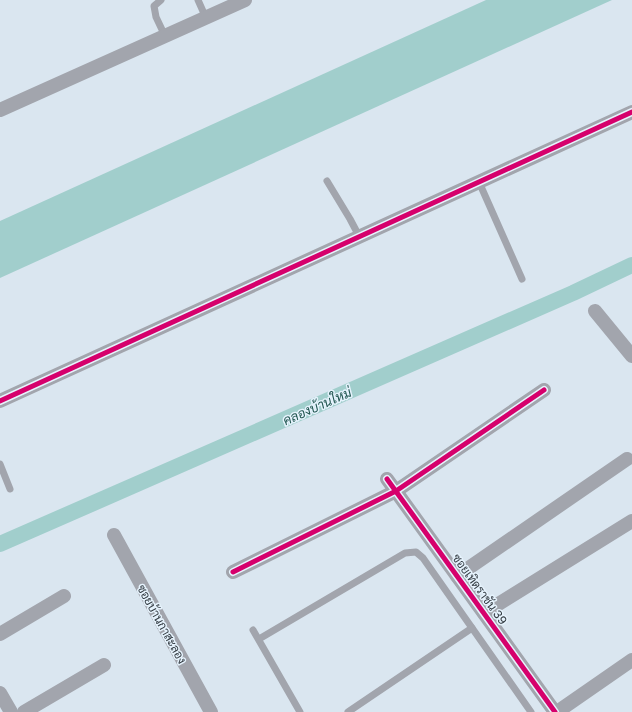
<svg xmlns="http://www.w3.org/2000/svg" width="632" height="712" font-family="'Golos Text',Sarabun,sans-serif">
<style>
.water{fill:#a1cecc}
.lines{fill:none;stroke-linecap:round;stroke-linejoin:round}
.canal{stroke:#a1cecc;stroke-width:16}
.service{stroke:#a2a5ad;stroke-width:7}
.minor{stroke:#a2a5ad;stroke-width:14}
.cycleway-casing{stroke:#e6f3fd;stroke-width:8}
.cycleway{stroke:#d6006c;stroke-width:5}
.labels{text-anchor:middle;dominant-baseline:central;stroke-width:3;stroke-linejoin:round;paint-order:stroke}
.street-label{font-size:12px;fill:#333b42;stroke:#e6f3fd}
.water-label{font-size:13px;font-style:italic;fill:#1f544e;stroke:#e6f3fd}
</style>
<rect width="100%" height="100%" fill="#dae6f0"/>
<path class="water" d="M486 0H612L0 278V221Z"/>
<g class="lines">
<path class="canal" d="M0 544 573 293 632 265"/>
<g class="service">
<path d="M161 0 154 6 156 17 165 36"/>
<path d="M198 0 206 18"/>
<path d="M327 181 350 219 359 236"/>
<path d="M479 182 522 279"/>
<path d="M0 464 10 489"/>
<path d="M253 630 300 712"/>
<path d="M259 639 405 553 416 552 423 558 531 712"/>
<path d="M348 712 472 628"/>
</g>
<g class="minor">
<path d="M0 110 245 0"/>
<path d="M595 311 632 356"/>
<path d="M0 401 632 112"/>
<path d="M387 479 555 712"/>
<path d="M114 535 211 712"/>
<path d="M233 572 396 491 544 390"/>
<path d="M457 576 627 459"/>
<path d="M484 613 632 521"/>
<path d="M0 634 64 596"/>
<path d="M0 693 11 712"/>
<path d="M24 712 104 665"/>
<path d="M557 712 632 660"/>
</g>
<defs>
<g id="cycleway">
<path d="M0 401 632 112"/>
<path d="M387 479 555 712"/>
<path d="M233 572 396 491 544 390"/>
</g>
</defs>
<use href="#cycleway" class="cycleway-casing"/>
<use href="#cycleway" class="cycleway"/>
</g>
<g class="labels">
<g class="street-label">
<text transform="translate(480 589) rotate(54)">ซอยเทิดราชัน 39</text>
<text transform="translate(162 624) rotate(61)">ซอยบ้านกาสะลอง</text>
</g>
<g class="water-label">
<text transform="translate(317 406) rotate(-24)">คลองบ้านใหม่</text>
</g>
</g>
</svg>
